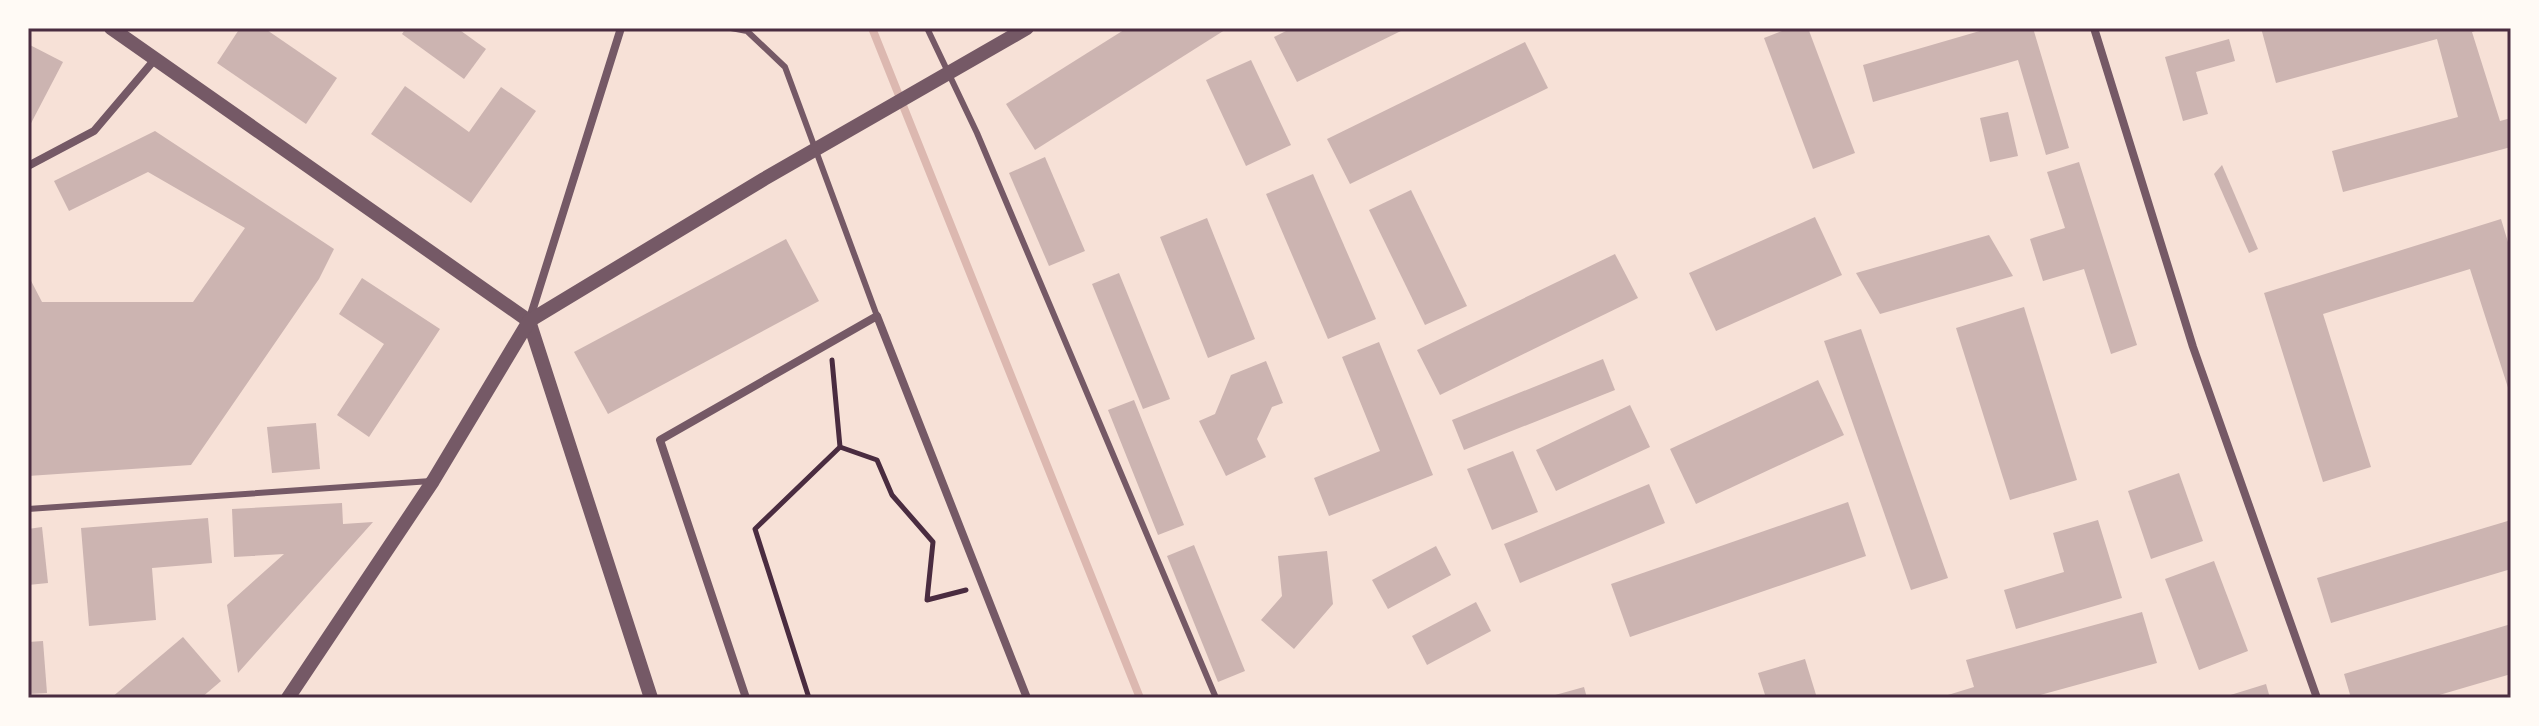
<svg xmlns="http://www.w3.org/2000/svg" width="2539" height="726" font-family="Lora,serif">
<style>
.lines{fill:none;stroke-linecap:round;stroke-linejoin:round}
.stream{stroke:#dcb8b0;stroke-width:8}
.building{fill:#ccb4b1}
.path{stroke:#4a2c40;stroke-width:5}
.service{stroke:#755966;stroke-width:6}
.minor{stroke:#755966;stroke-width:8}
.tertiary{stroke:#755966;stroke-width:14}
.neatline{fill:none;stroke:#4a2c40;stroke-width:3}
</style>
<rect width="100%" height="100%" fill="#f7e1d7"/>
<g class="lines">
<path class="stream" d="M872 28 1140 698"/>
</g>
<g class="building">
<path d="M240 28H264L337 78 306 124 217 63Z"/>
<path d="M406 28H457L486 49 464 79 402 34Z"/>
<path d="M1127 28H1228L1035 150 1006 104Z"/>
<path d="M1292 28H1407L1297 82 1274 37Z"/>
<path d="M1790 28H1808L1855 153 1813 169 1764 38Z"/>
<path d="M1990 28H2033L2069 148 2046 155 2018 60 1873 102 1863 65Z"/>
<path d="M2261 28H2484L2472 32 2500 121 2511 118V147L2343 192 2332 151 2458 117 2437 39 2276 83Z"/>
<path d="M2229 39 2235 61 2196 72 2208 114 2183 121 2165 57Z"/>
<path d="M1525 42 1548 88 1350 184 1327 139Z"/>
<path d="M28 44 63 62 28 129Z"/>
<path d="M1251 60 1291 145 1246 166 1206 80Z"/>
<path d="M405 86 469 132 501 87 536 111 471 203 371 134Z"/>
<path d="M2008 112 2018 156 1990 162 1980 118Z"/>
<path d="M155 131 334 249 319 279 191 465 28 476V275L42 302H193L245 228 148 172 69 211 54 181Z"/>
<path d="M1045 157 1085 251 1049 266 1009 173Z"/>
<path d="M2079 162 2137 345 2111 354 2084 269 2043 281 2030 239 2065 228 2047 172Z"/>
<path d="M2222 165 2258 249 2249 253 2214 174Z"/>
<path d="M1313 174 1376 319 1328 339 1266 194Z"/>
<path d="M1411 190 1467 306 1425 325 1369 210Z"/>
<path d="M1815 217 1842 275 1716 331 1689 273Z"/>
<path d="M1207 218 1255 339 1208 358 1160 237Z"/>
<path d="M2501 219 2511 252V397L2470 269 2323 314 2371 467 2323 482 2264 293Z"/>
<path d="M1989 235 2013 276 1880 314 1856 273Z"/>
<path d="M786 239 819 301 608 414 574 352Z"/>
<path d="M1615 254 1638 298 1440 395 1417 350Z"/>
<path d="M1119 273 1170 399 1143 409 1092 284Z"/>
<path d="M362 278 440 329 369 437 337 415 384 344 339 314Z"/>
<path d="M2024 307 2077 480 2010 500 1956 328Z"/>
<path d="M1861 329 1948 578 1911 590 1824 341Z"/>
<path d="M1379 342 1433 475 1329 516 1314 478 1380 451 1342 357Z"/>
<path d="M1603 359 1615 390 1464 450 1452 420Z"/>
<path d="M1266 361 1283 403 1272 407 1257 439 1266 457 1226 476 1199 421 1215 414 1231 375Z"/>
<path d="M1818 380 1844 435 1696 504 1670 449Z"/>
<path d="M1134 400 1184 525 1158 535 1108 410Z"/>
<path d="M1630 405 1650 447 1556 491 1536 450Z"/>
<path d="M316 423 320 469 272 473 267 427Z"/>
<path d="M1513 451 1538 512 1492 530 1467 469Z"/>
<path d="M2179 473 2203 541 2151 559 2128 491Z"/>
<path d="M1649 484 1665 523 1520 583 1504 544Z"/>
<path d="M1848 502 1866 556 1630 637 1611 584Z"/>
<path d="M342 503 343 524 373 522 238 673 227 605 284 554 234 557 232 509Z"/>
<path d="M208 518 212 563 152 568 156 620 89 626 81 528Z"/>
<path d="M2098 520 2122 598 2016 629 2004 590 2064 572 2053 533Z"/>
<path d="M2511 520V569L2331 623 2317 578Z"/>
<path d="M42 527 48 583 28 585V529Z"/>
<path d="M1194 545 1245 671 1218 682 1167 556Z"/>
<path d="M1436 546 1451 575 1388 609 1372 580Z"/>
<path d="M1327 551 1333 604 1294 649 1261 620 1282 596 1278 556Z"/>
<path d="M2214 561 2248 651 2199 670 2165 579Z"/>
<path d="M1476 602 1491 631 1427 665 1412 636Z"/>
<path d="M2142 612 2157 663 2029 698H1938L1974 687 1966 660Z"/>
<path d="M2511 624V674L2429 698H2351L2344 674Z"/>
<path d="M183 637 221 681 201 698H111Z"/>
<path d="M43 641 47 693 28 694V642Z"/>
<path d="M1805 659 1817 698H1766L1758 673Z"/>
<path d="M2266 684 2270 698H2224V697Z"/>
<path d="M1584 687 1587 698H1548V697Z"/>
</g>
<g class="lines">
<g class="path">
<path d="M840 447 877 460 892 495 933 542 927 600 966 590"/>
<path d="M809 698 755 529 840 447 832 360"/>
</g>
<g class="service">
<path d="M731 28 747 31 785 67 877 316"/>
<path d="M927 28 977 133 1216 698"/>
<path d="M28 509 431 481"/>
</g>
<g class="minor">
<path d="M2094 28 2193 347 2317 698"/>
<path d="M28 166 94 131 156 58"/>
<path d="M530 318 621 28"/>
<path d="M746 698 660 440 877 316 1027 698"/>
</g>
<g class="tertiary">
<path d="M111 28 529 321"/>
<path d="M529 321 651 698"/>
<path d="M288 698 433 481 529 321 764 179 1027 28"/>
</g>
</g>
<rect width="2539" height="726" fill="none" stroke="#fffaf5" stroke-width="60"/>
<rect x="30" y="30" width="2479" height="666" class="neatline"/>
</svg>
